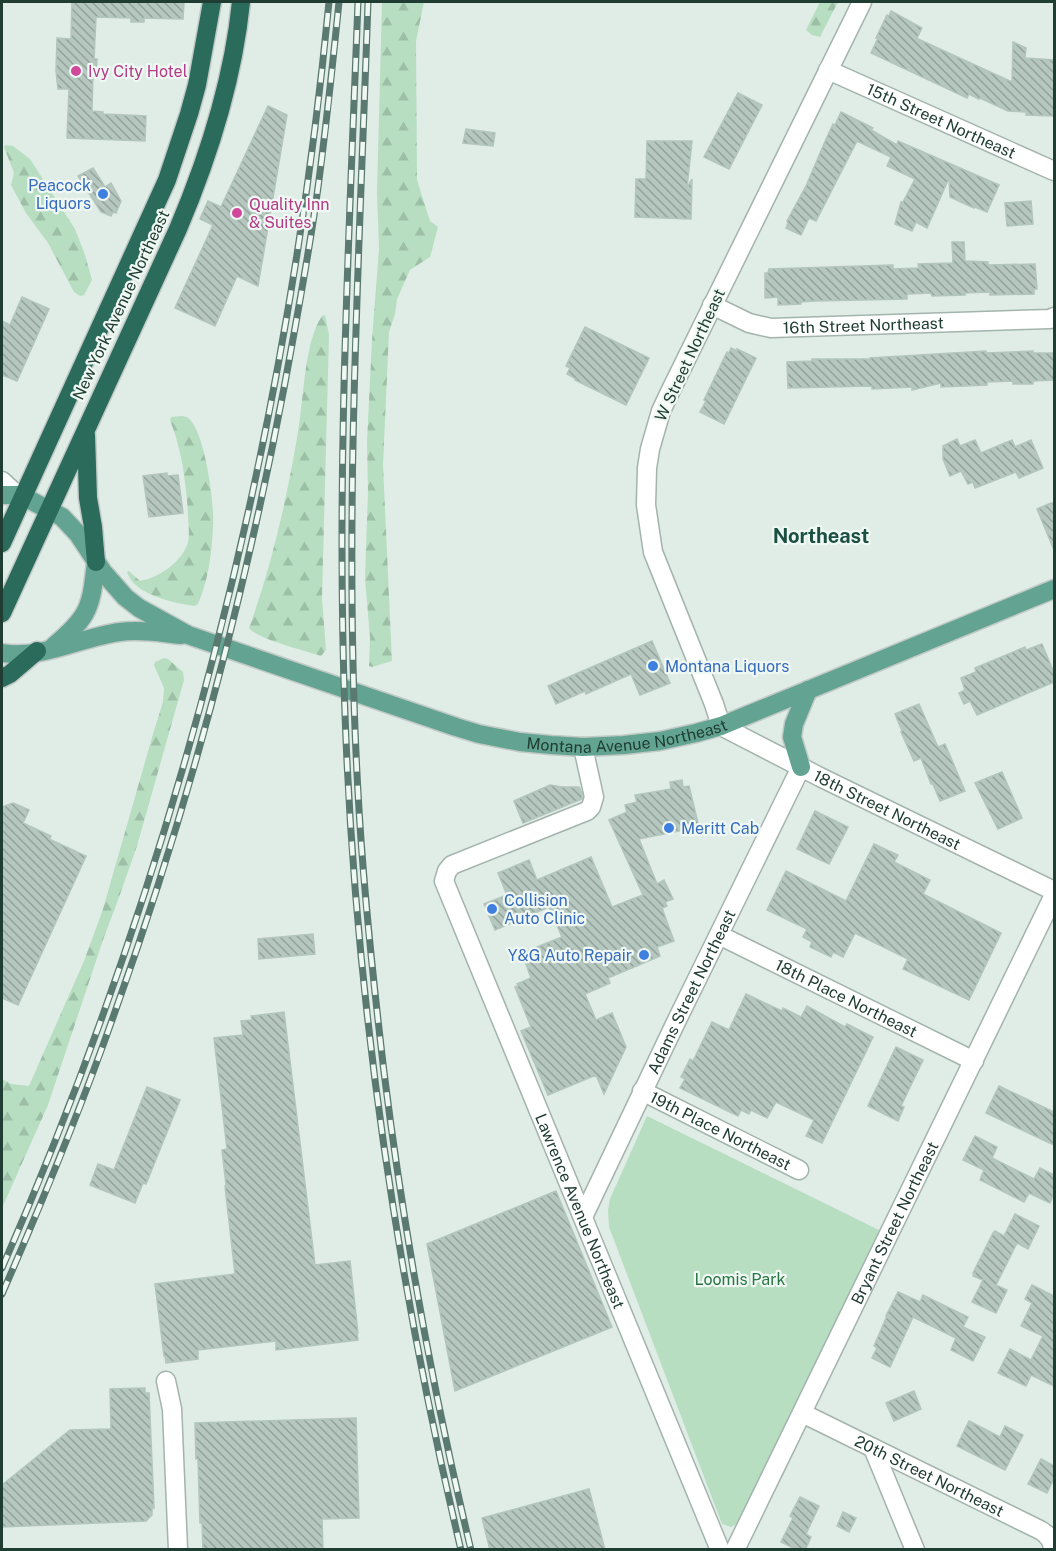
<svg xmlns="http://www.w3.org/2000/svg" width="1056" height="1551" font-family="'Public Sans',sans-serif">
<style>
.forest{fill:url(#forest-firs)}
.park{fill:#b7dec1}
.building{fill:url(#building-back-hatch);stroke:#b2c6bd;stroke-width:1.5}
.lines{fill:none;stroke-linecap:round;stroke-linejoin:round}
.minor-casing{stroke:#a3b4ad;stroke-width:21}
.major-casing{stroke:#c1c9c6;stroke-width:21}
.highway-casing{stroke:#c1c9c6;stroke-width:21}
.minor{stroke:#fff;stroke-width:18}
.major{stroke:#62a491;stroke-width:18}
.highway{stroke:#2a6b5c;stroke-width:18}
.rail-casing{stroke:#5a7970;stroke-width:7}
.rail{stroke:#f0f8f4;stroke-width:4.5;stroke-dasharray:14;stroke-linecap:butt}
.hotel-dot{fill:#d1479c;stroke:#f0f8f4;stroke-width:2}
.shop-dot{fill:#3f7fe0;stroke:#f0f8f4;stroke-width:2}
.labels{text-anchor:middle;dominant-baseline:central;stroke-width:4.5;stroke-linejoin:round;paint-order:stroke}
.hotel-label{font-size:16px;fill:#b23c85;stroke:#f0f8f4;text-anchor:start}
.street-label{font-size:16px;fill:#203d34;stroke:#f0f8f4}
.shop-label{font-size:16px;fill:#366cbe;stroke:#f0f8f4;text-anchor:start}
.park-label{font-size:16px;fill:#277644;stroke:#f0f8f4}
.quarter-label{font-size:20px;font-weight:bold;fill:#1a5042;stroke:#f0f8f4}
</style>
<defs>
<pattern id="forest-firs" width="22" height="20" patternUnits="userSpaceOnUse" patternTransform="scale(1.5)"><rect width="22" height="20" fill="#b7dec1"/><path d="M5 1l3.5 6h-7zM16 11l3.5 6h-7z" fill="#9dbfa6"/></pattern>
<pattern id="building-back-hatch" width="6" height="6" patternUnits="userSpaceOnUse" patternTransform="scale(1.5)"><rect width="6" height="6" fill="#b5c7bf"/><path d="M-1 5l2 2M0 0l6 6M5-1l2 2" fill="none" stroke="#93a39c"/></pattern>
</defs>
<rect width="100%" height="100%" fill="#e0ece6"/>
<g class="forest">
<path d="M382 2H424L416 41 417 180 430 221 438 227 430 257 410 270 397 299 395 314 389 332 383 465 392 661 372 667 369 666 370 638 365 578 368 491 367 441 372 340 379 249 377 193Z"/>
<path d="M820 2H838L820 37 812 35 806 30Z"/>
<path d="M6 145 13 146 30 159 75 229 85 255 92 280 84 295 80 296 74 292 48 243 26 213 11 185 14 173 4 147Z"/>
<path d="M325 315 329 335 322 598 326 650 321 656C306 651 257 639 249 628 272 565 287 498 298 432 304 399 304 342 322 316Z"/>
<path d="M182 416C186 417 187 416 190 420 205 434 215 506 213 527 212 553 208 581 198 604L195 606C174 603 134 595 127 572L129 571 140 581C159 578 183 561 188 542 190 534 188 523 188 514 186 483 182 450 170 420L171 417Z"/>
<path d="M164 658 168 659 183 672 184 680 137 846 118 900 104 937 48 1105 2 1208V1079L11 1084 29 1086 84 961 103 909 153 734 163 702 164 688 154 665 155 662Z"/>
</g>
<path class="park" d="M647 1116 881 1231 737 1524 731 1527 722 1524 609 1227 608 1210 610 1199Z"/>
<g class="building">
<path d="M72 2H184L183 19 144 18V22H131V18L96 17 94 59H97L96 73 93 72 92 111 103 112V114L146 116 145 141 67 138 69 89H58L56 71 57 38 71 39Z"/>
<path d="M891 11 922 28 917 38 918 39 1012 82 1013 42 1026 48 1025 58 1054 60V116L1026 115V112L1008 111 980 98 979 99 969 94 967 98 871 53 878 38H876L887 15 889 16Z"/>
<path d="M738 93 762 105 729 169 704 157Z"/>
<path d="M268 106 287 115 258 286 237 276 215 326 175 308 213 225 200 219 208 201 221 207Z"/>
<path d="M841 112 873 128 871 130 897 145 898 141 999 185 987 212 975 207 974 208 950 197 949 178 927 228 916 222 912 231 895 224 901 202H903L915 179 887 166 891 157 857 141 816 221 809 218 801 235 786 228 788 223 787 221 806 186 827 137 833 124 835 125Z"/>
<path d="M466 129 495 133 493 146 463 143Z"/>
<path d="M647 141H692L687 188 692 179 691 219 635 217 636 179H646Z"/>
<path d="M93 168 105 187 111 183 121 201 116 213 113 212 111 216 101 212 78 176Z"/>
<path d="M1031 201 1033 224 1007 226 1005 203Z"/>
<path d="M952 242H964L965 261 988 262V265L1035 264 1037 289H1034V294L990 295V292L965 293V295L932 296 931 293 907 294V299L814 301 801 302V304L778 305V297L765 298V273H768L769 269 893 265V269L919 268 918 264 953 263Z"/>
<path d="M22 297 49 309 17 381 2 375V321L10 325Z"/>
<path d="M585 327 649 358 626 405 575 380 576 379 567 374 570 368 566 366Z"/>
<path d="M731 348 737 351V349L756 358 724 424 700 412 706 401 704 400 727 352 729 353Z"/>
<path d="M986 351V353L1033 351V353H1054V380L1033 381V384H1013V381L987 382V385L941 387V383L912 390V387L872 389V386L788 388 787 362 812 361V359H870V358Z"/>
<path d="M957 439 960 446 975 440 981 453 1012 440 1015 447 1031 440 1043 468 1019 478 1016 472 975 488 973 482 968 484 961 471 950 476 943 459V446Z"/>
<path d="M167 473V476L178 475 183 513 149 517 143 476Z"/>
<path d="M1051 503H1054V550L1037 509Z"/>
<path d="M652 641 670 683 640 695 631 674 586 694 585 691 556 704 548 686Z"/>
<path d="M1042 644 1054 673V682L977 715 970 701 964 704 959 693 965 690 961 678 976 672 975 668 1025 647 1026 650Z"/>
<path d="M919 704 938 747 945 744 965 791 940 801 933 784H931L921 758 914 761 901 732 902 731 895 714Z"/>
<path d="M1002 772 1022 818 998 829 975 783Z"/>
<path d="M682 780 683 787 689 786 699 827 639 839 657 884 664 880 673 899 665 902 667 906 662 908 674 941 657 947 660 956 608 978 610 983 585 994 596 1020 612 1013 626 1047 604 1094 596 1075 548 1095 521 1031 531 1027 515 987 518 986 517 984 531 978 522 953 562 937 549 907 495 930 484 904 507 895 498 873 529 860 537 880 591 857 612 907 643 895 609 820 627 812 625 805 637 802 635 795 671 789 670 782Z"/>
<path d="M550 785 562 787H579L582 794V799L523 823 514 801Z"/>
<path d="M13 803 29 810 23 823 51 836 49 839 86 856 18 1005 2 998V807Z"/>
<path d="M815 811 848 827 829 864 797 849Z"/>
<path d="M874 844 898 855 894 862 930 880 923 894 1001 933 969 1000 903 969 908 959 855 933 843 957 833 952 831 957 810 947 812 942 803 937 807 929 767 910 786 871 846 901Z"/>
<path d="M313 934 315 954 259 959 258 939Z"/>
<path d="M746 994 782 1011 783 1008 801 1017 807 1006 845 1027 847 1024 873 1037 822 1143 806 1136 814 1120 776 1102 767 1118 751 1110 749 1114 741 1110 738 1116 680 1088 685 1079 681 1077 690 1059 693 1061 712 1022 729 1030Z"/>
<path d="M284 1012 315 1265 350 1261 358 1333H357L358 1340 276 1350V1341L198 1350V1359L166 1363 165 1356H164L155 1284 235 1274 225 1186 226 1185 222 1150 227 1149 214 1038 243 1035 241 1021 252 1020 251 1016Z"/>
<path d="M896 1047 923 1060 901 1106 904 1107 898 1121 868 1106Z"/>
<path d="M999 1086 1054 1112V1145L986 1113Z"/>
<path d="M147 1087 180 1100 146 1184 143 1183 135 1203 90 1185 98 1164 114 1170Z"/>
<path d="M975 1136 997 1147 992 1158 1034 1179 1040 1168 1054 1175V1193L1050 1203 1029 1193 1024 1202 980 1180 984 1170 963 1160Z"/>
<path d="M556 1191 612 1327 455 1391 427 1244Z"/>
<path d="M1015 1214 1039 1226 1028 1249 1017 1243 996 1285 1007 1290 996 1313 972 1302 983 1280 973 1276 975 1273H973L993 1233 995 1231 1004 1236Z"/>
<path d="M1032 1285 1054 1296V1386L1031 1375 1026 1386 998 1373 1010 1349 1031 1360 1043 1336 1021 1326 1032 1303 1025 1299Z"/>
<path d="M898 1292 920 1302 923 1295 968 1317 963 1327 985 1337 973 1361 951 1350 956 1338 913 1317 890 1367 872 1358 877 1348 874 1346 887 1316H886Z"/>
<path d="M145 1388V1393H149L154 1508H152V1515L146 1521 2 1527V1485L70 1430 111 1429 110 1389Z"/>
<path d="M914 1391 921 1409 894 1421 886 1403Z"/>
<path d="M356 1418 359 1518 322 1519 323 1550H203L202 1523H200L198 1459H196L195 1423Z"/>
<path d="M969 1421 1000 1437 1005 1426 1023 1435 1005 1470 957 1446Z"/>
<path d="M1041 1459 1054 1466V1478L1047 1493 1028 1484Z"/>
<path d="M589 1489 605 1550H490L482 1518Z"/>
<path d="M800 1497 819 1506 806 1534 811 1537 805 1550H797L781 1542 793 1518 790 1516Z"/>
<path d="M843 1512 856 1518 849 1532 837 1526Z"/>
</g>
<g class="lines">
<defs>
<g id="minor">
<path id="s1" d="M862 2 669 394 661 411 650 449 647 468 646 505 653 552 714 704 721 726 820 777 1054 891"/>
<path id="s2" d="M828 70 1054 171"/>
<path id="s3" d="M712 305 749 323 771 328 1050 319 1054 317"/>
<path d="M2 481 17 495"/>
<path id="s4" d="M583 747 594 797 591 807 587 811 452 865 447 871 444 881 720 1550"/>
<path id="s5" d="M719 935 974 1061"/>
<path id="s6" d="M642 1091 799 1170"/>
<path id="s7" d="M583 1217 676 1022 801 767"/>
<path d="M166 1381 172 1409 178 1550"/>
<path id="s8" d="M802 1413 1040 1530C1047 1534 1053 1540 1053 1550"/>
<path d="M873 1448 915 1550"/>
<path id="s9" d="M735 1550 1054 895"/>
</g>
<g id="major">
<path id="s10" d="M2 495H17L30 500 62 517 78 534 103 572 125 597 139 608 188 635 456 727 479 734 520 742 551 745 583 747 624 745 660 741 696 733 721 726 1054 589"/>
<path d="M54 646C90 616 91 607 96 562"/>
<path d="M2 653C41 660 81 637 120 632 140 629 161 633 181 635"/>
<path d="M801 767 792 737 794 724 808 690"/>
</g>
<g id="highway">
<path d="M86 435 88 498 93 527 96 562"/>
<path d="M2 543 167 180 189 114 197 85 212 2"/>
<path d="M2 613 178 229C209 156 233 81 241 2"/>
<path d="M2 678 10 674 37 651"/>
</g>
</defs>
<use href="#minor" class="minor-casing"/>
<use href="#major" class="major-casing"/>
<use href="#highway" class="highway-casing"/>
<use href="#minor" class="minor"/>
<use href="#major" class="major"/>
<use href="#highway" class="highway"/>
<defs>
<g id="rail">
<path d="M358 2C349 239 336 476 345 714 355 995 396 1276 461 1550"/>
<path d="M368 2C359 265 343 529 358 792 363 886 373 979 384 1072 404 1233 433 1392 471 1550"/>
<path d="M2 1268C178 867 287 437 329 2"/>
<path d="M2 1294C43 1200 83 1104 117 1006 189 805 244 598 284 388 295 329 306 269 315 209 325 140 332 71 339 2"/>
</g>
</defs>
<use href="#rail" class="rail-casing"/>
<use href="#rail" class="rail"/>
</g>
<g class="hotel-dot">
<circle cx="76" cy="71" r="6"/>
<circle cx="237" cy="213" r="6"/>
</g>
<g class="shop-dot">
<circle cx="103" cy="194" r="6"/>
<circle cx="653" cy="666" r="6"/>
<circle cx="669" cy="828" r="6"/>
<circle cx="492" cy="909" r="6"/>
<circle cx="644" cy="955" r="6"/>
</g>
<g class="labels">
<g class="hotel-label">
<text x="88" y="71">Ivy City Hotel</text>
<text x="249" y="204">Quality Inn<tspan x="249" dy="18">&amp; Suites</tspan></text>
</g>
<g class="street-label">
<text stroke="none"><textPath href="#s2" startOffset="124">15th Street Northeast</textPath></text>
<text transform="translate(121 305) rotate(-65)">New York Avenue Northeast</text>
<text stroke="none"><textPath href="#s3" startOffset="156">16th Street Northeast</textPath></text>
<text transform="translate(690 355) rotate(-65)">W Street Northeast</text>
<text stroke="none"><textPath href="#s10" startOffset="698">Montana Avenue Northeast</textPath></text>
<text stroke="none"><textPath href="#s1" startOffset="972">18th Street Northeast</textPath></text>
<text stroke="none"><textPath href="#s7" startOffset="250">Adams Street Northeast</textPath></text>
<text stroke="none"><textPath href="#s5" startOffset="142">18th Place Northeast</textPath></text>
<text stroke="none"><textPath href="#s6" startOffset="88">19th Place Northeast</textPath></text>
<text stroke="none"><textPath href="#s4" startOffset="588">Lawrence Avenue Northeast</textPath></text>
<text stroke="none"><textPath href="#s9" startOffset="364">Bryant Street Northeast</textPath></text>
<text stroke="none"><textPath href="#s8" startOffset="142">20th Street Northeast</textPath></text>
</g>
<g class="shop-label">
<text x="91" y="185" text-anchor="end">Peacock<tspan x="91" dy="18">Liquors</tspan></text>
<text x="665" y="666">Montana Liquors</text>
<text x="681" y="828">Meritt Cab</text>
<text x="504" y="900">Collision<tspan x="504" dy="18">Auto Clinic</tspan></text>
<text x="632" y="955" text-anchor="end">Y&amp;G Auto Repair</text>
</g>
<g class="park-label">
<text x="740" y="1279">Loomis Park</text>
</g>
<g class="quarter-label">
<text x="821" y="536">Northeast</text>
</g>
</g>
<rect width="1056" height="1551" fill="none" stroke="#203d34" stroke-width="6"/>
</svg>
